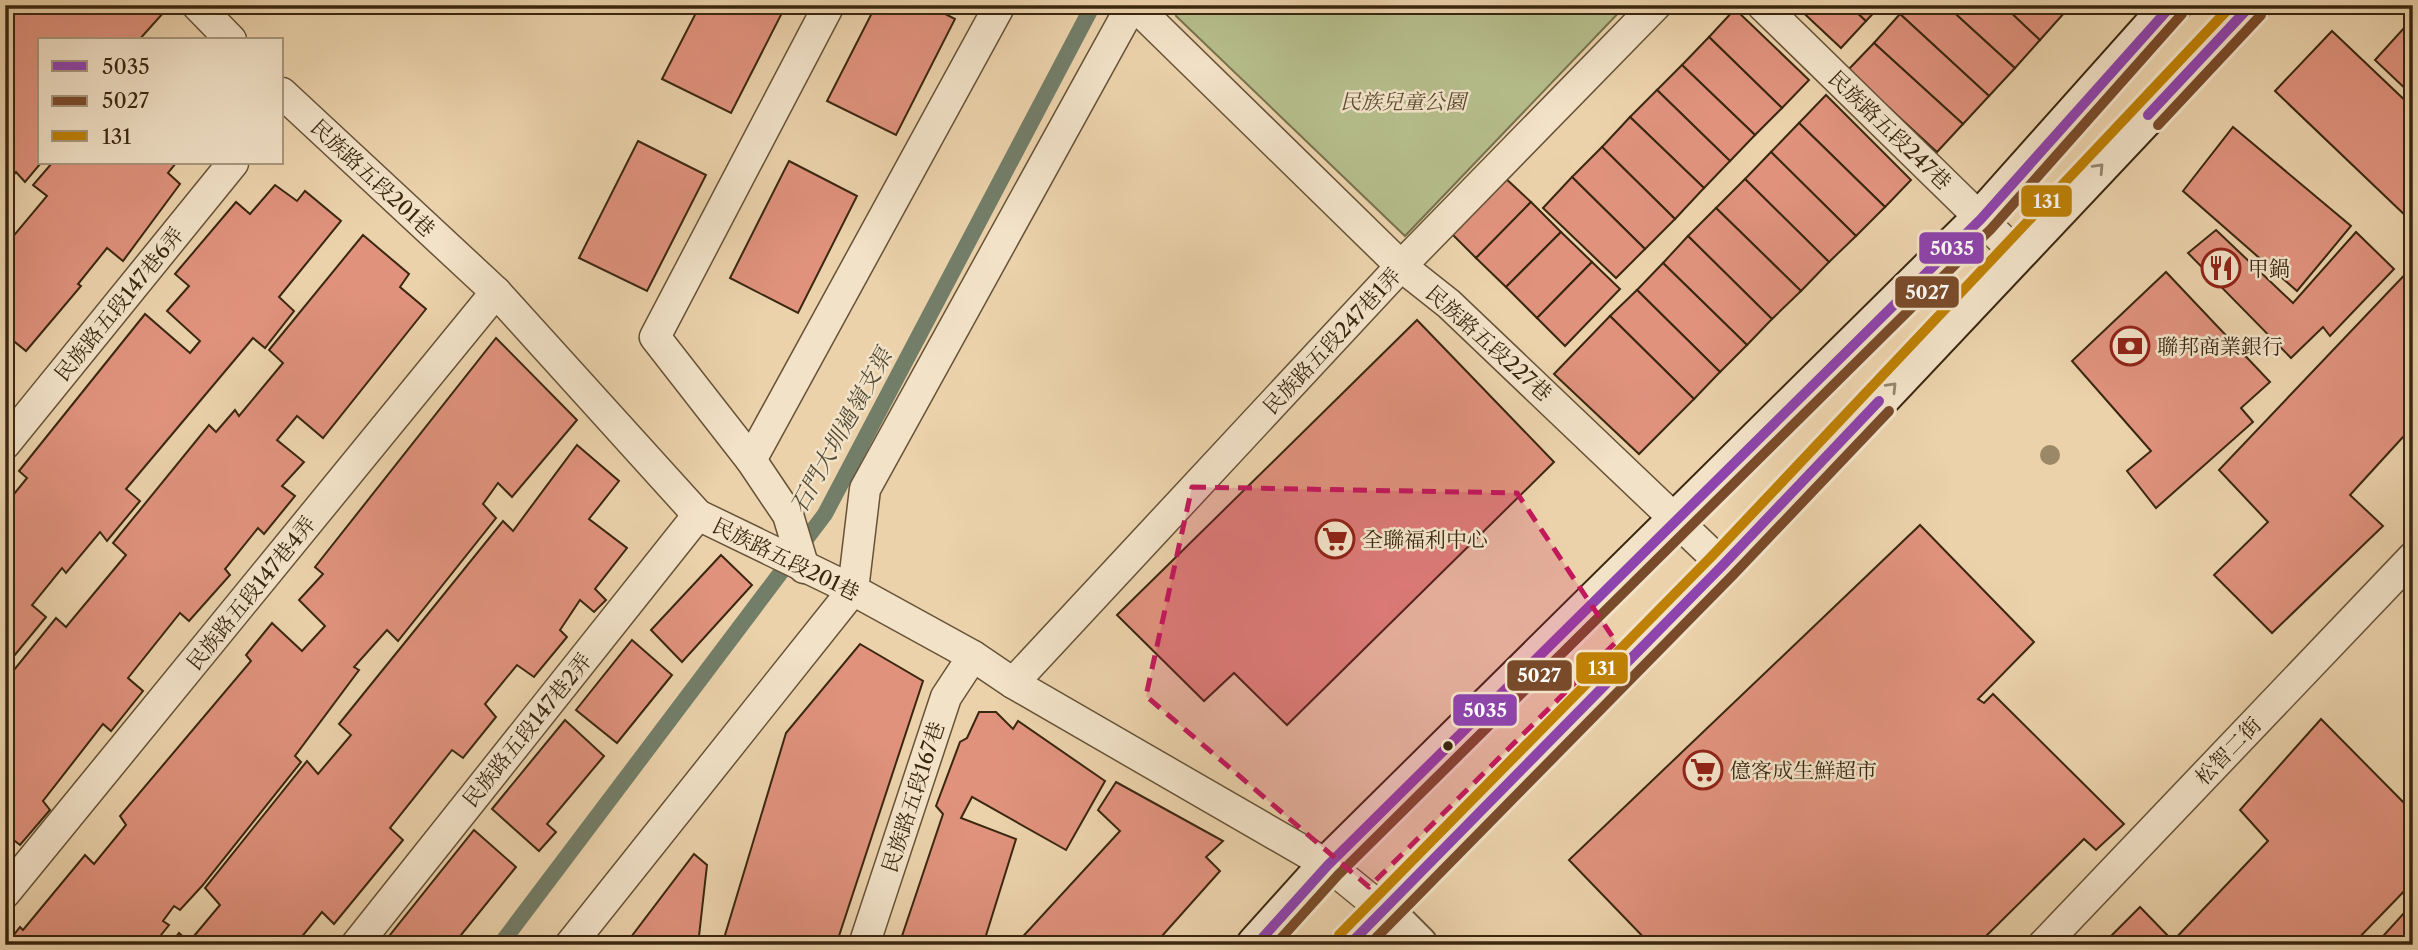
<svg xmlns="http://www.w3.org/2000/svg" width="2418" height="950" font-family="'Libre Caslon Text','Noto Serif TC',serif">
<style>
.green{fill:#b5bd8b;stroke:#78724e;stroke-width:2}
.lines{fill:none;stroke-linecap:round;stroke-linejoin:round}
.stream{stroke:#737e69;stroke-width:16}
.building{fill:#e0927d;stroke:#3a2710;stroke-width:2}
.lane-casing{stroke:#665237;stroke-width:33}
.street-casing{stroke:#665237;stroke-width:42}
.secondary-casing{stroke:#3a2710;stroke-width:42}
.lane{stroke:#f2e2c8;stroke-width:30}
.street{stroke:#f2e2c8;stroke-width:38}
.secondary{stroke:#f2e2c8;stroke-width:38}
.bus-1-casing{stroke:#f2e2c8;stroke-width:16}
.bus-2-casing{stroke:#f2e2c8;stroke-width:16}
.bus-3-casing{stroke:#f2e2c8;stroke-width:16}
.bus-1{stroke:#8e44ad;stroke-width:10}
.bus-2{stroke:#7a4b2a;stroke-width:10}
.bus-3{stroke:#be8005;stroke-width:10}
.tree{fill:#9b8867}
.oneway{stroke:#96846c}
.marked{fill:#c2185b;fill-opacity:0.2;stroke:#c2185b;stroke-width:5;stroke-dasharray:14 9;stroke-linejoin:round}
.bus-dot{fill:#3a2710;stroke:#f2e2c8;stroke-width:2.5}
.labels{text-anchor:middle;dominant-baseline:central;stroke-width:5;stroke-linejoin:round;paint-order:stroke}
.park-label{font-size:21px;font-style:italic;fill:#594c2f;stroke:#f2e2c8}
.street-label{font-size:21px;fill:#3a2710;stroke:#f2e2c8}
.poi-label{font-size:21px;fill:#3a2710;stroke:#f2e2c8;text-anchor:start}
.water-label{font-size:23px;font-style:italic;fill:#524b35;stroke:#f2e2c8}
.line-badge{stroke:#f2e2c8;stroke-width:2.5}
.badge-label{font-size:19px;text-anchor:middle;font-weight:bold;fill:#fff}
</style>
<rect width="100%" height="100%" fill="#ebd2ab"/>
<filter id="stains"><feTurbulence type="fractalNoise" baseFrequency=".00286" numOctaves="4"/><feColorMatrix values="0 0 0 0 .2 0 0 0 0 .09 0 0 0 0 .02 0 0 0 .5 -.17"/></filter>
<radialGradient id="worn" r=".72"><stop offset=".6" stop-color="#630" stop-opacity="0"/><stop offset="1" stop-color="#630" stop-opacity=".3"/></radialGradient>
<path class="green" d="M1174 5H1626L1405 236 1176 16Z"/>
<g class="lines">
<path class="stream" d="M500 945 825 514 1093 5"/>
</g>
<g class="building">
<path d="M22 5H157L164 12 139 40H40L41 163 25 182 16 172 5 185V26Z"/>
<path d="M700 5H786L731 113 662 79Z"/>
<path d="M876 5H928L955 19 896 135 827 101Z"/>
<path d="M1795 5H1849L1866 21 1841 48Z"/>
<path d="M1849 5H1881L1866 21Z"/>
<path d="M1908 5H1946L2015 68 1989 96 1900 14Z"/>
<path d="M1946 5H2003L2040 40 2015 68Z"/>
<path d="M2003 5H2058L2065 12 2040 40Z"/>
<path d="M1735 9 1809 80 1782 108 1709 37Z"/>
<path d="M1900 14 1989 96 1963 124 1874 43Z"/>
<path d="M2413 18V96L2375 60Z"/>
<path d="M2332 31 2413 108V214L2409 219 2275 91Z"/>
<path d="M1709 37 1782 108 1755 135 1682 65Z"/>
<path d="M1874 43 1963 124 1937 152 1848 70Z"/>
<path d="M1682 65 1755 135 1730 161 1657 90Z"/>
<path d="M1657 90 1730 161 1704 188 1630 117Z"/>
<path d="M1826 95 1911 180 1885 207 1799 123Z"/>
<path d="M1630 117 1704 188 1675 219 1602 147Z"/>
<path d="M1799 123 1885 207 1856 236 1771 152Z"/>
<path d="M2233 127 2351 226 2297 291 2183 191Z"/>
<path d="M638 141 706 175 647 291 579 258Z"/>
<path d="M1602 147 1675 219 1645 249 1572 177Z"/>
<path d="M1771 152 1856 236 1829 262 1745 179Z"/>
<path d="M789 161 857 196 798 313 730 278Z"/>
<path d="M52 163H176L168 173 180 184 123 261 107 248 78 284 81 286 26 351 5 334V246L47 196 33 185Z"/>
<path d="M1503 176 1531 202 1476 258 1449 231Z"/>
<path d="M1572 177 1645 249 1616 278 1543 208Z"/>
<path d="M1745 179 1829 262 1801 291 1716 208Z"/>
<path d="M275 185 297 201 305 191 341 221 279 297 294 311 265 348 253 338 126 489 140 501 107 541 100 532 66 573 62 568 32 605 46 617 5 667V505L27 478 19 471 145 314 190 353 200 341 167 311 189 286 175 274 236 202 250 214Z"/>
<path d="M1531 202 1561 232 1506 287 1476 258Z"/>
<path d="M1716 208 1801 291 1772 319 1688 236Z"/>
<path d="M2216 230 2293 303 2356 232 2394 269 2330 336 2323 327 2291 358 2188 253Z"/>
<path d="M1561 232 1592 262 1537 318 1506 287Z"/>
<path d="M363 235 409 274 400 287 426 309 323 438 297 416 277 440 304 462 282 486 295 496 264 534 258 528 225 569 230 575 189 621 180 613 128 678 143 691 111 731 103 724 43 801 50 810 20 845 11 838 5 845V681L56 618 66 627 126 555 113 543 209 425 216 432 235 410 239 416 283 363 269 350Z"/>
<path d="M1688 236 1772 319 1747 345 1663 263Z"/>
<path d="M1592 262 1620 289 1565 346 1537 318Z"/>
<path d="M1663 263 1747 345 1720 372 1637 290Z"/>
<path d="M2413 266V426L2350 495 2383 526 2272 633 2214 575 2268 522 2219 470Z"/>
<path d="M2166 272 2270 382 2241 408 2253 422 2156 508 2127 471 2151 451 2072 361Z"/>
<path d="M1637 290 1720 372 1694 399 1610 316Z"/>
<path d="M1610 316 1694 399 1639 454 1554 374Z"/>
<path d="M1417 320 1554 462 1287 725 1234 673 1204 701 1117 615Z"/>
<path d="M496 338 577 420 512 497 498 483 483 504 496 518 398 641 387 630 354 667 359 670 295 756 301 762 202 886 180 910 174 906 163 921 169 925 153 945H6L20 927 23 930 85 855 94 864 126 825 120 816 251 661 246 655 272 623 302 651 325 626 299 600 323 574 315 567Z"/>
<path d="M577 445 619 481 589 519 627 548 595 589 606 600 594 612 580 600 560 630 567 637 534 677 517 665 485 704 496 717 463 758 452 750 390 828 403 840 334 924 322 912 295 945H170L179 933 189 942 220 905 205 888 307 761 318 774 351 735 339 724 503 521 513 531Z"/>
<path d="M1920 525 2034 642 1978 699 1984 703 1993 694 2124 824 2096 850 2084 839 1977 945H1651L1569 860Z"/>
<path d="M721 555 752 585 682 662 651 630Z"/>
<path d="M632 640 672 675 617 743 576 710Z"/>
<path d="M860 644 923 681 836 945H722L786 733Z"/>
<path d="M979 712H996L1013 729 1018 721 1105 781 1066 850 972 797 961 818 1016 839 983 945H899L943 814 936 806 960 742 967 738Z"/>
<path d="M2321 719 2413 812V882L2352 945H2110L2106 941 2140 907 2173 941 2268 841 2240 810Z"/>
<path d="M565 720 604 756 547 824 556 832 539 851 492 809Z"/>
<path d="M1116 782 1223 841 1206 857 1220 871 1154 945H1015L1120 831 1098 810Z"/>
<path d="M474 830 516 867 453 945H382Z"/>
<path d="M694 854 707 865 698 945H625Z"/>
<path d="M2413 903V945H2375Z"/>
</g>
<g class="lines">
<defs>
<g id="lane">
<path d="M197 5 231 40"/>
<path d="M1134 5 1401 266 1449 304 1723 565"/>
<path d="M1762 5 2018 255"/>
<path d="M282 93 496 292 698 515 853 590 973 656 1013 683 1328 865 1382 909"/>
<path d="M5 444 233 163"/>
<path d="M751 460 1000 5"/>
<path d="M804 568 788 515 751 460 655 337 829 5"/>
<path d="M1013 683 1401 266 1656 5"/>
<path d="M5 893 496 292"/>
<path d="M356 945 698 515"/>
<path d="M570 945 853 590 865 489 1132 5"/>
<path d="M864 945 946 697 973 656"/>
<path d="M2043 945 2413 557"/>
</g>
<path id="street" d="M1382 909 1418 945"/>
<g id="secondary">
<path d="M1256 945 1328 865 1981 219 2172 5"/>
<path d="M1349 945 1723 565 2251 5"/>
</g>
</defs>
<use href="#lane" class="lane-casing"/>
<use href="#street" class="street-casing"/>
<use href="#secondary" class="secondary-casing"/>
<use href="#lane" class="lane"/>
<use href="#street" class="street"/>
<use href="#secondary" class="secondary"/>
<defs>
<g id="bus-1">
<path d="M2148 115 2251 5"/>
<path d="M1256 945 1328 865 1981 219 2172 5"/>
<path d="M1349 945 1723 565 1879 401"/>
</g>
<g id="bus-2">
<path d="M2158 125 2261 15"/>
<path d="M1275 945 1338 875 1991 229 2182 14"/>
<path d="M1369 945 1733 575 1889 411"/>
</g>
<path id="bus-3" d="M1339 935 1713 555 2232 5"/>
</defs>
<use href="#bus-1" class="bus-1-casing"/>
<use href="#bus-2" class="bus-2-casing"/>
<use href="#bus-3" class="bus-3-casing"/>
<use href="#bus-1" class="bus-1"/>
<use href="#bus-2" class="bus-2"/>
<use href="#bus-3" class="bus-3"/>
</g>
<circle class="tree" cx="2050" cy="455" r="10"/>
<defs><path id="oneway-chevron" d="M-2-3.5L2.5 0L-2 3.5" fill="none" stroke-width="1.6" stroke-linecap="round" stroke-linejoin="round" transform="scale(1.75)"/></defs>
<g class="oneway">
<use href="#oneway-chevron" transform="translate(2099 168) rotate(-47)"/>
<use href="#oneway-chevron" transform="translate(1892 387) rotate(-46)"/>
</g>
<path class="marked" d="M1192 487 1517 493 1616 642 1369 887 1146 696Z"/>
<defs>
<symbol id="restaurant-ring" viewBox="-11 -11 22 22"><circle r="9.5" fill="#f2e2c8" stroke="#8f2418" stroke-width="1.5"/><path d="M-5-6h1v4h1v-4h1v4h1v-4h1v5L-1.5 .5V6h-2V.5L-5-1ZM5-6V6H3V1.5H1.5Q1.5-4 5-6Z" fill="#8f2418"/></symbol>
<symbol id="bank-ring" viewBox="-11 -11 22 22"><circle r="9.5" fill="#f2e2c8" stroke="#8f2418" stroke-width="1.5"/><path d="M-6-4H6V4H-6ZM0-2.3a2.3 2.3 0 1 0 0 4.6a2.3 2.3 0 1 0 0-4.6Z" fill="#8f2418"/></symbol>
<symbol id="supermarket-ring" viewBox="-11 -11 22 22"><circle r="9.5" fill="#f2e2c8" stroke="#8f2418" stroke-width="1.5"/><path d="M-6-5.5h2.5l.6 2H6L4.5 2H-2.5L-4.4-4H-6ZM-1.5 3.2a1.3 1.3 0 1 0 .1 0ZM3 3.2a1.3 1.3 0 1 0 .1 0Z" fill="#8f2418"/></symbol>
</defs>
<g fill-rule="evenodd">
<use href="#restaurant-ring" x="2199" y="246" width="44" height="44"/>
<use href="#bank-ring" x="2108" y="324" width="44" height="44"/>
<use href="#supermarket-ring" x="1313" y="517" width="44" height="44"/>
<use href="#supermarket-ring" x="1681" y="748" width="44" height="44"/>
</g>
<circle class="bus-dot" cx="1448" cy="746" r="6"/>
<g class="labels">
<g class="park-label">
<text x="1403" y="101">民族兒童公園</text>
</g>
<g class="street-label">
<text transform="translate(1890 130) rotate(44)">民族路五段247巷</text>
<text transform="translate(373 178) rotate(43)">民族路五段201巷</text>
<text transform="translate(119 304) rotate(-51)">民族路五段147巷6弄</text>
<text transform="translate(1332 341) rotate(-47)">民族路五段247巷1弄</text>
<text transform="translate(1489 343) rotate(42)">民族路五段227巷</text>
<text transform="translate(786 559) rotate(26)">民族路五段201巷</text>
<text transform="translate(251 593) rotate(-51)">民族路五段147巷4弄</text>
<text transform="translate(527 730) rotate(-51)">民族路五段147巷2弄</text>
<text transform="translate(2228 751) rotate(-46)">松智二街</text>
<text transform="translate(913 797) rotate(-72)">民族路五段167巷</text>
</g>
<g class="poi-label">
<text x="2248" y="268">甲鍋</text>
<text x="2157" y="346">聯邦商業銀行</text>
<text x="1362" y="539">全聯福利中心</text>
<text x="1730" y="770">億客成生鮮超市</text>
</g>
<g class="water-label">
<text transform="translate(841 431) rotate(-61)">石門大圳過嶺支渠</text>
</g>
</g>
<g class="line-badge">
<rect x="2020" y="184" width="53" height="34" rx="7" fill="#be8005"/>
<rect x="1918" y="231" width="67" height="34" rx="7" fill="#8e44ad"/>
<rect x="1894" y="275" width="66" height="34" rx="7" fill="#7a4b2a"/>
<rect x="1575" y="651" width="54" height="34" rx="7" fill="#be8005"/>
<rect x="1506" y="659" width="67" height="33" rx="7" fill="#7a4b2a"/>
<rect x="1452" y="693" width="66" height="34" rx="7" fill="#8e44ad"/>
</g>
<g class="badge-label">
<text x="2047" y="208">131</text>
<text x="1952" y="255">5035</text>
<text x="1927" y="299">5027</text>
<text x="1602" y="675">131</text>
<text x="1539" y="682">5027</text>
<text x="1485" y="717">5035</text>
</g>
<rect width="2418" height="950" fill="none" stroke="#ebd2ab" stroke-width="28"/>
<rect x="7" y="7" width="2404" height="936" fill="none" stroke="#3a2710" stroke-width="3.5"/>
<rect x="14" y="14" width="2390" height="922" fill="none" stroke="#3a2710" stroke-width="2"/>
<rect x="38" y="38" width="245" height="126" fill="#f2e2c8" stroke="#a8977e" stroke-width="2"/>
<rect x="52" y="61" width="35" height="10" fill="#8e44ad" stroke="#a8977e" stroke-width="2"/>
<text x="102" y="74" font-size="21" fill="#3a2710">5035</text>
<rect x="52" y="96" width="35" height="10" fill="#7a4b2a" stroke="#a8977e" stroke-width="2"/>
<text x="102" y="108" font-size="21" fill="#3a2710">5027</text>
<rect x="52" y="131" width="35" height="10" fill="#be8005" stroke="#a8977e" stroke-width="2"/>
<text x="102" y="144" font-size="21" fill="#3a2710">131</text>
<rect width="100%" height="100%" filter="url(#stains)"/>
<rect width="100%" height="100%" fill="url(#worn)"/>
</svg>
